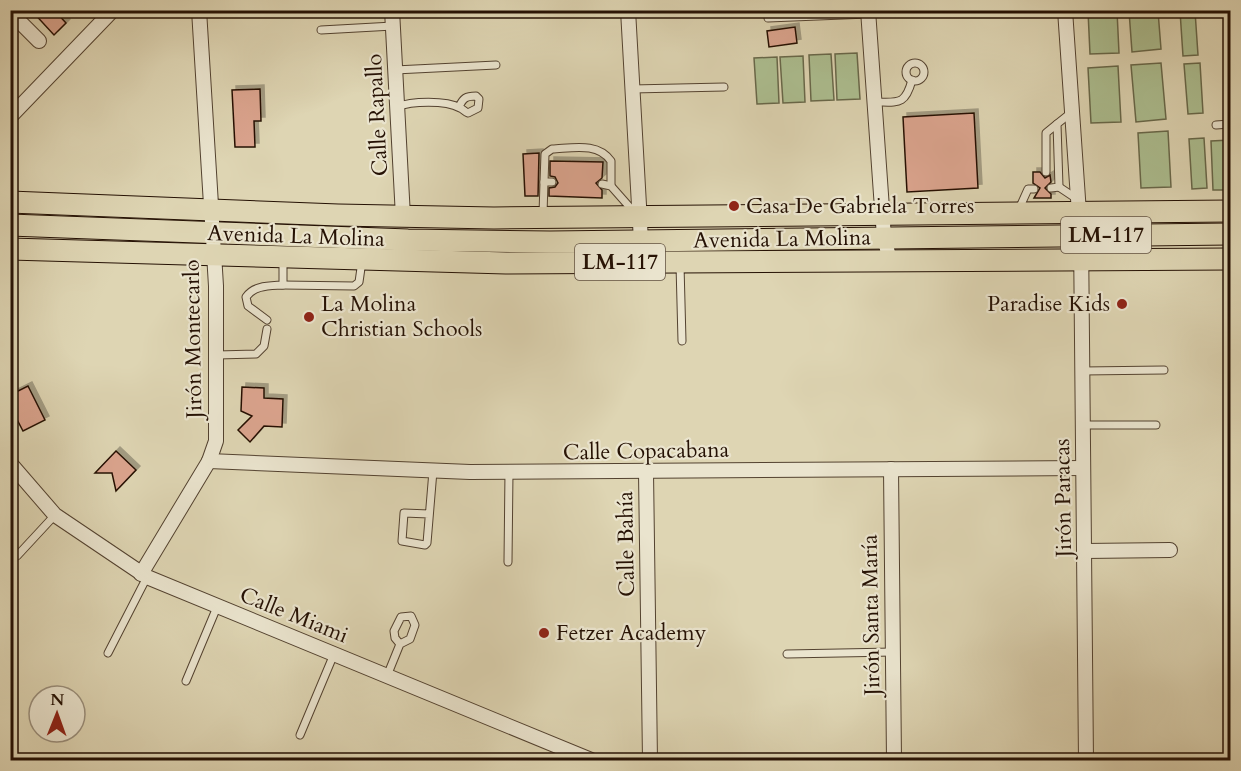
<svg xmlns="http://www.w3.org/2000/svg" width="1241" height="771" font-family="Cardo,serif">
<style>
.green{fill:#acbe90;stroke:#68684a;stroke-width:1.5}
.building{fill:#dba48e;stroke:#251104;stroke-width:1.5;filter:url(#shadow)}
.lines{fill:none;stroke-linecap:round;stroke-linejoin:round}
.service-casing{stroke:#534230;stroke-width:9}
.minor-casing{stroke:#534230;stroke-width:16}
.primary-casing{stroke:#251104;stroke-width:23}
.service{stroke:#eae4ce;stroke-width:7}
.minor{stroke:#eae4ce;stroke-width:14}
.primary{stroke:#ded5b3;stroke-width:21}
.poi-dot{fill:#8f2418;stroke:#eae4ce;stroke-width:2}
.labels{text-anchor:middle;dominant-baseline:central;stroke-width:4.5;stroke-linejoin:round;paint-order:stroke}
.shield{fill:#eae4ce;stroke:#605041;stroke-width:1.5}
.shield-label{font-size:21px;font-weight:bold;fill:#251104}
.street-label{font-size:22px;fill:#251104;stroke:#eae4ce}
.poi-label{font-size:22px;fill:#251104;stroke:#eae4ce;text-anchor:start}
</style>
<defs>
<filter id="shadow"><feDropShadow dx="4" dy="-4" stdDeviation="0" flood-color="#0004"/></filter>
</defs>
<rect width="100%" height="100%" fill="#ded5b3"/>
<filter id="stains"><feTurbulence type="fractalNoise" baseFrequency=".00333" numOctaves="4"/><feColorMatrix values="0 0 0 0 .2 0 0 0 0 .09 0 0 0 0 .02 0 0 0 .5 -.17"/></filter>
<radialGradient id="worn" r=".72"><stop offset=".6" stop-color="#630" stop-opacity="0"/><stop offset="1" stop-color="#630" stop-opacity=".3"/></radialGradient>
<g class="green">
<path d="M1088 11H1117L1119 53 1090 54Z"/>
<path d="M1129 11H1158L1161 49 1132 52Z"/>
<path d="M1180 11H1195L1198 55 1183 56Z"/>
<path d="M857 53 860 99 837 100 835 54Z"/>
<path d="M831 54 834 100 811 101 809 55Z"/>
<path d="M803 56 805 102 783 103 780 57Z"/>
<path d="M777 57 779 103 757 104 754 58Z"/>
<path d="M1161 63 1166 119 1136 122 1131 65Z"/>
<path d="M1200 63 1203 113 1188 114 1184 64Z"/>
<path d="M1118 66 1121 122 1091 123 1088 68Z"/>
<path d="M1168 131 1171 187 1141 188 1138 133Z"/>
<path d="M1204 138 1207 188 1192 189 1189 139Z"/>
<path d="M1230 140V190H1213L1211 141Z"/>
</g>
<g class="building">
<path d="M31 10H54L66 23 54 35Z"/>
<path d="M795 27 797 43 769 47 767 31Z"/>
<path d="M260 89 261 121H254L255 147H235L232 90Z"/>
<path d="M974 113 978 188 907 192 903 117Z"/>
<path d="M539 153 538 196H525L523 154Z"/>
<path d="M550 161 603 162 602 178 596 183 602 190V198L549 196V188L555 187 558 183 555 177 550 176Z"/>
<path d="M1033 172H1040L1045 178 1050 175 1051 182 1045 188 1051 194V198H1034L1040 188 1033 183Z"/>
<path d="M28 386 45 420 23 431 10 406V395Z"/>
<path d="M242 387 264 388V398L283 399 282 427 264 426 250 442 238 430 252 416 241 411Z"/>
<path d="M116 451 136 470 116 491 112 473H95Z"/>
</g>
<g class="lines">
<defs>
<g id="service">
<path d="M768 18 868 14"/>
<path d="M321 30 393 26"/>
<circle cx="915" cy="72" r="9"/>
<path d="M395 70 496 65"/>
<path d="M632 89 724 87"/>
<path d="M874 102C898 102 905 106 912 80"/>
<path d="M397 107C411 101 446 100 460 108 463 109 465 112 468 113L478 108 479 99 476 96C466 96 463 98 459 107"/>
<path d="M1216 125 1230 124"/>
<path d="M1046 172V133L1057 124"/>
<path d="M544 182 545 154 552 149C573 148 598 142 611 161V186"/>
<path d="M602 184 611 186 634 212"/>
<path d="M1059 187 1077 199"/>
<path d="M1051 188 1059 187 1057 124 1072 112"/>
<path d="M1019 209 1028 189H1034"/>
<path d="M543 214 544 182H552"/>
<path d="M680 265 682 341"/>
<path d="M283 285 354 286 359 282 362 261"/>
<path d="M267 320 248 306 246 297C254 285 270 286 283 285V259"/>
<path d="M217 355 256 354 264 346 267 329"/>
<path d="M1083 371 1164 370"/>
<path d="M1083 425H1156"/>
<path d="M429 514 404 513 402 541 425 545 427 543 433 471"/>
<path d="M17 556 55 515"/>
<path d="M508 562 509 472"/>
<path d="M108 653 147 577"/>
<path d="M787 654 893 652"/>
<path d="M387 676 400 644 410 639 415 625 411 616 401 617 394 631 395 638 400 644"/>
<path d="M186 681 217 607"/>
<path d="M300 735 334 654"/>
</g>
<g id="minor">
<path d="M392 10 403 217"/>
<path d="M628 10 641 241"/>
<path d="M868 10 884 237 890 261"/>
<path d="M1065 10 1079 213"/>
<path d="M10 12 39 41"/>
<path d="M10 117 113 10"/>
<path d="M1081 235 1086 760"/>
<path d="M209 461 470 472 1083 468"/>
<path d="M10 463 55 515 147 577 591 760"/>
<path d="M891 469 894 760"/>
<path d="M646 472 650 760"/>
<path d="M1085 551 1170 550"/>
<path d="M141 574 209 461 216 441V286L199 10"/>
</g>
<g id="primary">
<path d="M10 202 338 215 494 218 1230 211"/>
<path d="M10 225 408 240 550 242 1230 234"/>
<path d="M10 249 506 263 1230 259"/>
</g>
</defs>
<use href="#service" class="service-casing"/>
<use href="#minor" class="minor-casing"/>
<use href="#primary" class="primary-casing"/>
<use href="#service" class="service"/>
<use href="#minor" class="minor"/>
<use href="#primary" class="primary"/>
</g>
<g class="poi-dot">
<circle cx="734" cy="206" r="6"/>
<circle cx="1122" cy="304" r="6"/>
<circle cx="309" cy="317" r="6"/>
<circle cx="544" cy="633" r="6"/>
</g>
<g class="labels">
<g class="shield">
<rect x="1061" y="217" width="90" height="36" rx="4.5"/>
<rect x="575" y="244" width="90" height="36" rx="4.5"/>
</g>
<g class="shield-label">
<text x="1106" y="235">LM-117</text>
<text x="620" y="262">LM-117</text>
</g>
<g class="street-label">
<text transform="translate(377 115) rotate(-93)">Calle Rapallo</text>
<text transform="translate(296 236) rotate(2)">Avenida La Molina</text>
<text transform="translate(782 239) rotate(-1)">Avenida La Molina</text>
<text transform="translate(193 339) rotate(-91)">Jirón Montecarlo</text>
<text transform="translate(646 451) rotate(-1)">Calle Copacabana</text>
<text transform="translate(1063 498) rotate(-91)">Jirón Paracas</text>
<text transform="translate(626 544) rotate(-91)">Calle Bahía</text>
<text transform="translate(294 615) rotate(22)">Calle Miami</text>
<text transform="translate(871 615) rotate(-91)">Jirón Santa María</text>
</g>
<g class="poi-label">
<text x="746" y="206">Casa De Gabriela Torres</text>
<text x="321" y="304">La Molina<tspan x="321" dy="25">Christian Schools</tspan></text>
<text x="1110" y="304" text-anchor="end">Paradise Kids</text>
<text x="556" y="633">Fetzer Academy</text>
</g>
</g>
<rect width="1241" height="771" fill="none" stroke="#ded5b3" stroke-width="36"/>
<rect x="12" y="12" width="1217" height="747" fill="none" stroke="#251104" stroke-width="3"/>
<rect x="18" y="18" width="1205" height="735" fill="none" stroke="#251104" stroke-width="1.5"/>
<g transform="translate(57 714) rotate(1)"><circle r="28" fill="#eae4ce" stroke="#9b907d" stroke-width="1.5"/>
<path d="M0-4.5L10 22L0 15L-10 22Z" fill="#8f2418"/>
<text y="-9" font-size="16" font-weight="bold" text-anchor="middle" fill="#251104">N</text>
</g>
<rect width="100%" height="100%" filter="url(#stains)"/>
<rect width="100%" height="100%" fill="url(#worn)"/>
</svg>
